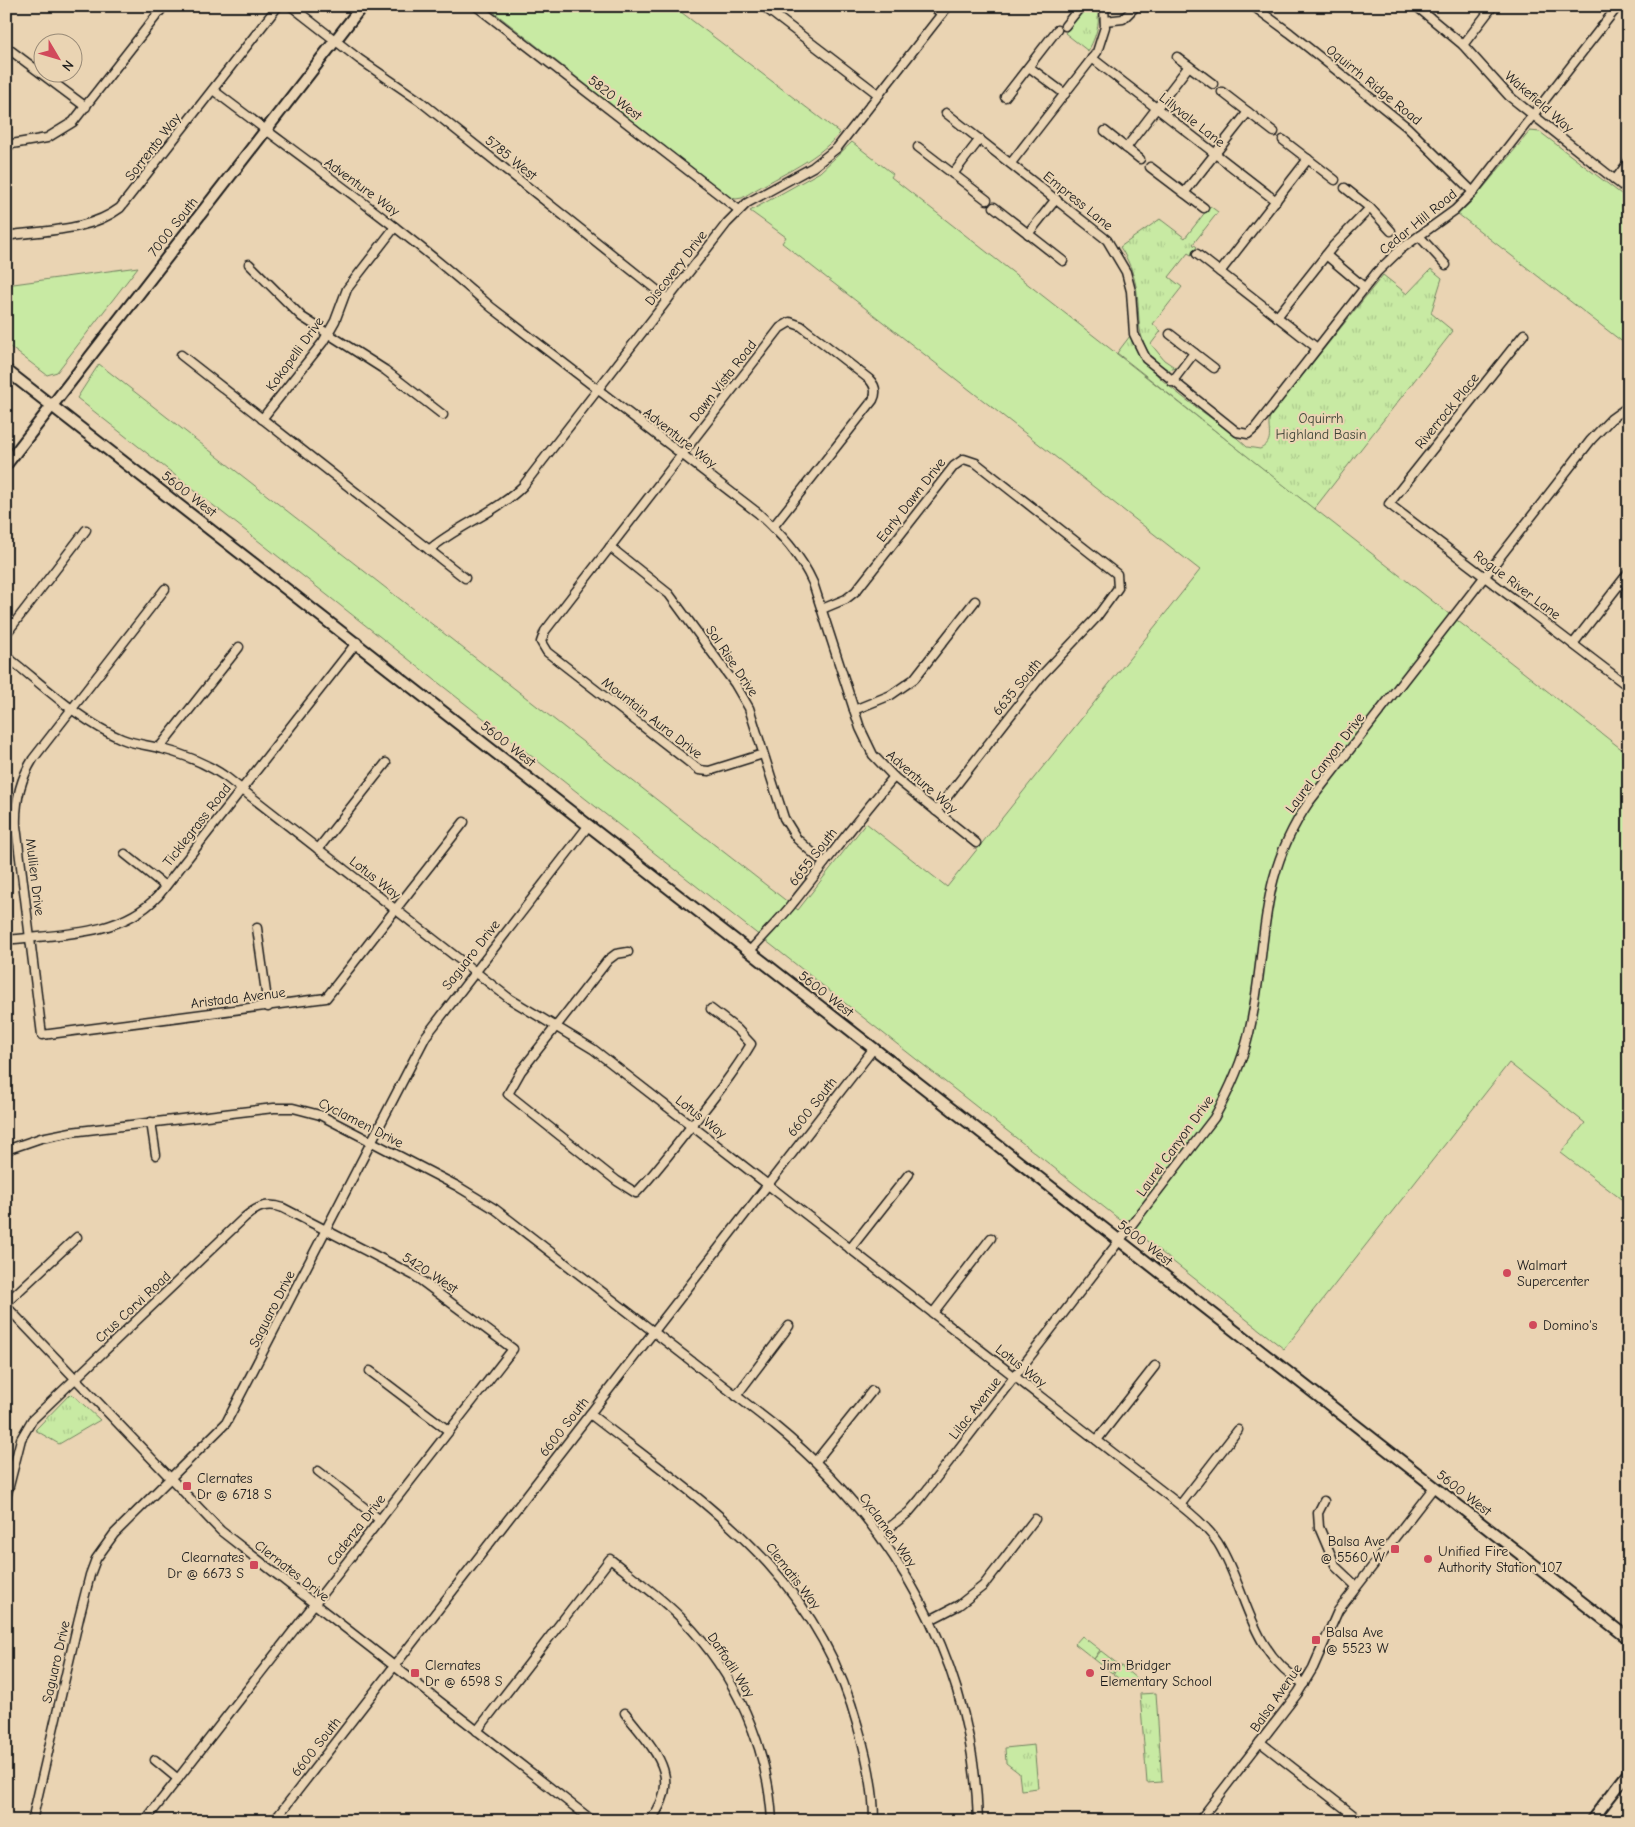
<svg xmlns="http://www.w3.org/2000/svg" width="1635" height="1827" font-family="'Comic Neue',sans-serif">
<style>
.green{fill:#c8eaa3;stroke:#728360}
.park{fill:url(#park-tufts);stroke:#728360}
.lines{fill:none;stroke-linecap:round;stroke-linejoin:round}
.street-casing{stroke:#1c1c1c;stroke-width:11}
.secondary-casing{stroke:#1c1c1c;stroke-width:14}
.street{stroke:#ead4b3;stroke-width:8}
.secondary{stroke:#ead4b3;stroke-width:10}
.poi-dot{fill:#d1495b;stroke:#ead4b3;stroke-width:2}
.labels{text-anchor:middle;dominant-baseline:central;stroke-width:4;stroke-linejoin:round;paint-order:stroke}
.street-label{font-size:14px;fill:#1c1c1c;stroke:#ead4b3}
.park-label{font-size:14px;fill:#3e4537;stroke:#ead4b3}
.poi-label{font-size:14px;fill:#1c1c1c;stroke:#ead4b3;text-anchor:start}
</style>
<defs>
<pattern id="park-tufts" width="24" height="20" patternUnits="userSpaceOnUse" patternTransform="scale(1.25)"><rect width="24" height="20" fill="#c8eaa3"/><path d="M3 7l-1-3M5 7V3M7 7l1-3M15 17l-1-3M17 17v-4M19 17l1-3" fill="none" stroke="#abc88c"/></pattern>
</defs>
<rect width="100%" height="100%" fill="#ead4b3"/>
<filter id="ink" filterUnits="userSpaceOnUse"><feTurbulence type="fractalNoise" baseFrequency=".02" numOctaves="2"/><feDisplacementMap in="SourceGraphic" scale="10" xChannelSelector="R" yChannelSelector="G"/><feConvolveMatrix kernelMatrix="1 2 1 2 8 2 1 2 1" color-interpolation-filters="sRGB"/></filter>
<g filter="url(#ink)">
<g class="green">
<path d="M486 6H673L840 133C813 164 776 176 742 198L736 199 729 197Z"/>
<path d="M1530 131 1540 132 1629 200V347L1458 214 1475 198Z"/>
<path d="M852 142 893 174 891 177 1629 755V1205L1561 1153 1585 1123 1509 1063 1284 1349 77 398 99 364 798 910 866 823 947 887 1200 570 782 243 786 237 750 211 820 172Z"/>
<path d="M138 267 57 372 47 375 6 344V285Z"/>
<path d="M1082 1636 1100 1650 1094 1659 1075 1644Z"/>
<path d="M1101 1651 1119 1665 1112 1673 1094 1659Z"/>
<path d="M1120 1665 1137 1679 1131 1688 1113 1674Z"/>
</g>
<g class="park">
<path d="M1095 6C1103 19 1095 39 1088 51L1065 33 1087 7Z"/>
<path d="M1210 206 1218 212 1193 244 1197 247 1191 255 1188 253 1169 277 1182 287 1153 324 1161 331 1151 344 1164 360 1176 368 1169 370C1163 368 1159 363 1154 359 1134 338 1141 312 1136 286 1133 272 1128 259 1120 247L1160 219 1185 238Z"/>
<path d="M1431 269 1442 278 1431 313 1453 331 1314 509 1117 353 1130 336C1144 380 1213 414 1247 447L1260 449C1276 441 1266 430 1270 416L1383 275 1407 294Z"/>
<path d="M71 1393 100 1420 59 1444 35 1430Z"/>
<path d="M1156 1693 1162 1782 1147 1783 1140 1694Z"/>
<path d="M1034 1745 1038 1788 1021 1790 1019 1773 1006 1763 1005 1748Z"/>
</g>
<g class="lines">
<defs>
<g id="street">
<path d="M291 6 359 59 420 101 668 299"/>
<path d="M476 6 739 210"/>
<path d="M763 6 879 95"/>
<path d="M932 6 942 14"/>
<path d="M1253 6 1290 33 1407 127 1473 192"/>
<path d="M1416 6 1463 45 1509 96 1629 191"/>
<path d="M1105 21 1123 19 1136 6"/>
<path d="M1065 26 1081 6"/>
<path d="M1463 45 1493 6"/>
<path d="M6 47 86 107"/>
<path d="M1177 57 1213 84"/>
<path d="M1092 58 1276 201"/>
<path d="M1029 67 1065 94"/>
<path d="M213 90C306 161 403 228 491 307L758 513C781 534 800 554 813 583L860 728 873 755 894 777 976 843"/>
<path d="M1222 92 1274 132"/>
<path d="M1005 97 1057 30"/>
<path d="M946 113 1107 240 1126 272 1131 291 1134 334 1146 359 1237 432 1248 434 1255 428 1377 272 1401 249 1455 210 1473 192 1618 6"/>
<path d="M1105 131 1140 159"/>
<path d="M1283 140 1335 180"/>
<path d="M6 145 47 138 73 122 164 6"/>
<path d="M918 147 987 200"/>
<path d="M1126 148 1189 66"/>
<path d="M1011 163 1097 52 1105 27 1104 6"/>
<path d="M1150 167 1204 208"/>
<path d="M953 174 980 139"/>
<path d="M1615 180 1629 161"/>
<path d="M1345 188 1370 208 1391 231"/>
<path d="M1184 193 1248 112"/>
<path d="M994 207 1063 261"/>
<path d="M1028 234 1056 199"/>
<path d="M6 236C44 230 88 232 120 208L278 6"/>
<path d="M1419 236 1446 265"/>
<path d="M1197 254 1317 348"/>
<path d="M1326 255 1364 287"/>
<path d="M249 264 302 317 385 370 443 415"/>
<path d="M1220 272 1308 159"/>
<path d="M1277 317 1334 245 1370 208"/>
<path d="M1170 334 1214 368"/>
<path d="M1524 334 1389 504 1629 687"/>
<path d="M181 355 465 578"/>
<path d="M1172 382 1194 353"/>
<path d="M262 419 323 342 335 321 347 289 395 227"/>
<path d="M610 547 669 594 735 684 749 708 784 818 797 839 824 863"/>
<path d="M429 550C458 525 496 513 523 486L727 223 747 203 813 167 837 148 948 6"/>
<path d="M165 589 33 759C20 780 15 801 16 826L42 1035 326 998 464 822"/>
<path d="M822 609 846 599 856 591 954 466 964 459 976 463 1117 574 1118 588 1096 618 1042 675 936 811"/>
<path d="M6 634 86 530"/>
<path d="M1573 644 1629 572"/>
<path d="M6 656C42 684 79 721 122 739 134 744 147 745 159 748 183 754 206 763 226 777L510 999 593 1049 1180 1505C1194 1516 1208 1528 1218 1543 1249 1594 1248 1650 1304 1684"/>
<path d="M854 710 891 695 914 679 975 601"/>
<path d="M159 748 239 647"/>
<path d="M763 754 709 771 699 770 547 652 541 642 545 631 780 328 790 322 801 326 869 379C875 385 877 392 873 400L773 527"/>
<path d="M318 849 386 763"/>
<path d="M125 854 165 886"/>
<path d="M257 928 268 1007"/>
<path d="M6 940C58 934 120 937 158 896L357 642"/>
<path d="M750 951C764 934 780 920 793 903 827 861 858 818 894 777"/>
<path d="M628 952 616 954 608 960 521 1071 508 1094 617 1181 636 1193C658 1170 677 1144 697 1119 716 1095 735 1071 751 1044L737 1029 711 1009"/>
<path d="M151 1122 156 1155"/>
<path d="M6 1150 41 1138 71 1132 274 1108H293L320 1115 457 1186 495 1209 774 1425C895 1524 974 1662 978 1821"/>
<path d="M850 1249 909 1174"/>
<path d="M6 1303 77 1237"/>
<path d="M6 1306 221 1531 593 1821"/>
<path d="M933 1313 991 1238"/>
<path d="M370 1371 449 1431"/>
<path d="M736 1396 789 1326"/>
<path d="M590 1414C708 1506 816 1573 858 1727 867 1757 874 1789 874 1821"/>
<path d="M1097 1440 1155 1366"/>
<path d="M816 1461 872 1391"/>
<path d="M318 1471 380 1520"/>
<path d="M6 1498 21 1439 32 1420 245 1217C257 1207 267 1202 283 1208L415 1276 513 1349 145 1821"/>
<path d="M1324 1501 1318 1513 1319 1527 1336 1567 1356 1586"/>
<path d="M1180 1505 1238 1430"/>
<path d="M880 1535 909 1512 920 1499 1214 1118C1229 1091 1242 1063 1249 1033 1269 947 1255 881 1309 802L1591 440 1611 419 1629 406"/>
<path d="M930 1620 959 1605 983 1586 1035 1519"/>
<path d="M625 1713C653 1749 685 1776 650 1821"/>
<path d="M477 1731 610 1559C635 1579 661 1597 683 1620 735 1673 768 1746 772 1821"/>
<path d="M1260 1742 1361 1821"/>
<path d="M155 1760 178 1779"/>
<path d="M32 1821 79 1618 90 1575 96 1559 114 1534 226 1423 426 1036 589 825"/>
<path d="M274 1821 874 1048"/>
<path d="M1199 1821 1298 1693 1313 1668 1338 1611 1434 1487"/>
</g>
<g id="secondary">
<path d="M6 370 1629 1639"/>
<path d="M6 465 362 6"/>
<path d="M1591 1821 1629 1772"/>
</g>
</defs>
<use href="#street" class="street-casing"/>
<use href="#secondary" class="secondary-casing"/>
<use href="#street" class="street"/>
<use href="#secondary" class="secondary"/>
</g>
</g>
<g class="poi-dot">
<circle cx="1507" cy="1273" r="5"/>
<circle cx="1533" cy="1325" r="5"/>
<rect x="182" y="1481" width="10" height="10" rx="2.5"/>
<rect x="1390" y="1544" width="10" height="10" rx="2.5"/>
<circle cx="1428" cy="1559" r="5"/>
<rect x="249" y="1560" width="10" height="10" rx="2.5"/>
<rect x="1311" y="1635" width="10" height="10" rx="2.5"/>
<rect x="410" y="1668" width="10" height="10" rx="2.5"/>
<circle cx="1090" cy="1673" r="5"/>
</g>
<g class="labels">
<g class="street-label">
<text transform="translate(1374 85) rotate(39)">Oquirrh Ridge Road</text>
<text transform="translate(615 98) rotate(38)">5820 West</text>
<text transform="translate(1539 102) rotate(41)">Wakefield Way</text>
<text transform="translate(1192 120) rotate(38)">Lillyvale Lane</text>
<text transform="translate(153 147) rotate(-52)">Sorrento Way</text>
<text transform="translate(511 158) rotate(39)">5785 West</text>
<text transform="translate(362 187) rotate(36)">Adventure Way</text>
<text transform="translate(1078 201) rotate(39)">Empress Lane</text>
<text transform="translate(1418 222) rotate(-39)">Cedar Hill Road</text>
<text transform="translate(173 227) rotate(-52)">7000 South</text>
<text transform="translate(676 268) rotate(-52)">Discovery Drive</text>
<text transform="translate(295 354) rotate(-54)">Kokopelli Drive</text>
<text transform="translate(723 381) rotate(-52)">Dawn Vista Road</text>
<text transform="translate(1447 411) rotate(-51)">Riverrock Place</text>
<text transform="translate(680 438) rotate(38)">Adventure Way</text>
<text transform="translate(189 494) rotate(38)">5600 West</text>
<text transform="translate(911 500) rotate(-52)">Early Dawn Drive</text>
<text transform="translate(1517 585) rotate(37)">Rogue River Lane</text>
<text transform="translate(732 661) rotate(56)">Sol Rise Drive</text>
<text transform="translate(1017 687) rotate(-51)">6635 South</text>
<text transform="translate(652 718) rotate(38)">Mountain Aura Drive</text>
<text transform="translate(508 744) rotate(38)">5600 West</text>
<text transform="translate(1325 763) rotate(-53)">Laurel Canyon Drive</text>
<text transform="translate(922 782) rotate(41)">Adventure Way</text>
<text transform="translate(197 825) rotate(-52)">Ticklegrass Road</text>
<text transform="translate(813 857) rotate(-52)">6655 South</text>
<text transform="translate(35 877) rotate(83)">Mullien Drive</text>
<text transform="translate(375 878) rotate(38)">Lotus Way</text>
<text transform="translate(471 955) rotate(-52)">Saguaro Drive</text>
<text transform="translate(826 994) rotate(38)">5600 West</text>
<text transform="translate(238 998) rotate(-7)">Aristada Avenue</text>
<text transform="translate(812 1107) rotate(-52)">6600 South</text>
<text transform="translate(701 1117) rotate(38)">Lotus Way</text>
<text transform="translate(361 1123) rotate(27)">Cyclamen Drive</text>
<text transform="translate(1175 1146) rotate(-54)">Laurel Canyon Drive</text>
<text transform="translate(1145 1243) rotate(38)">5600 West</text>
<text transform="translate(430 1273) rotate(33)">5420 West</text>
<text transform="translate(133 1307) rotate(-43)">Crus Corvi Road</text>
<text transform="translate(272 1309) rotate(-63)">Saguaro Drive</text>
<text transform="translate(1021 1366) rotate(38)">Lotus Way</text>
<text transform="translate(975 1408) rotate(-52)">Lilac Avenue</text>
<text transform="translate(564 1427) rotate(-52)">6600 South</text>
<text transform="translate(1464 1493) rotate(38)">5600 West</text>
<text transform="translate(356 1530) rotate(-52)">Cadenza Drive</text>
<text transform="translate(888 1530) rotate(54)">Cyclamen Way</text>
<text transform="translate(292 1571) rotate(38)">Clernates Drive</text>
<text transform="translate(793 1576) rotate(52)">Clematis Way</text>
<text transform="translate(56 1662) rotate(-77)">Saguaro Drive</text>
<text transform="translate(731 1665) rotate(57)">Daffodil Way</text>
<text transform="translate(1276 1698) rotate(-55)">Balsa Avenue</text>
<text transform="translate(316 1747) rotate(-52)">6600 South</text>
</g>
<g class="park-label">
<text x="1321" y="418">Oquirrh<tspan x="1321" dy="16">Highland Basin</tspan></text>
</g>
<g class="poi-label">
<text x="1517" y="1265">Walmart<tspan x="1517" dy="16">Supercenter</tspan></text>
<text x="1543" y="1325">Domino's</text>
<text x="197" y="1478">Clernates<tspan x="197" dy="16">Dr @ 6718 S</tspan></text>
<text x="1385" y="1541" text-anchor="end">Balsa Ave<tspan x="1385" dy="16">@ 5560 W</tspan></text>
<text x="1438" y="1551">Unified Fire<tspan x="1438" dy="16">Authority Station 107</tspan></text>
<text x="244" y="1557" text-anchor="end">Clearnates<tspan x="244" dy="16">Dr @ 6673 S</tspan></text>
<text x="1326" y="1632">Balsa Ave<tspan x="1326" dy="16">@ 5523 W</tspan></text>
<text x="425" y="1665">Clernates<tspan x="425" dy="16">Dr @ 6598 S</tspan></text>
<text x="1100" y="1665">Jim Bridger<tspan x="1100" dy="16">Elementary School</tspan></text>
</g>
</g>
<rect width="1635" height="1827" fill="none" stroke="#ead4b3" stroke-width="25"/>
<rect x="12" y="12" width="1610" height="1802" fill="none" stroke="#1c1c1c" stroke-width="2" filter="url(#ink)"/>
<g transform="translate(58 58) rotate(128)"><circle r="24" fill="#ead4b3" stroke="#988a77"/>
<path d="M0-4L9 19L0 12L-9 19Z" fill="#d1495b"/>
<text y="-8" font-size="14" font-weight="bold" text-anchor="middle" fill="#1c1c1c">N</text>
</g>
</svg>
